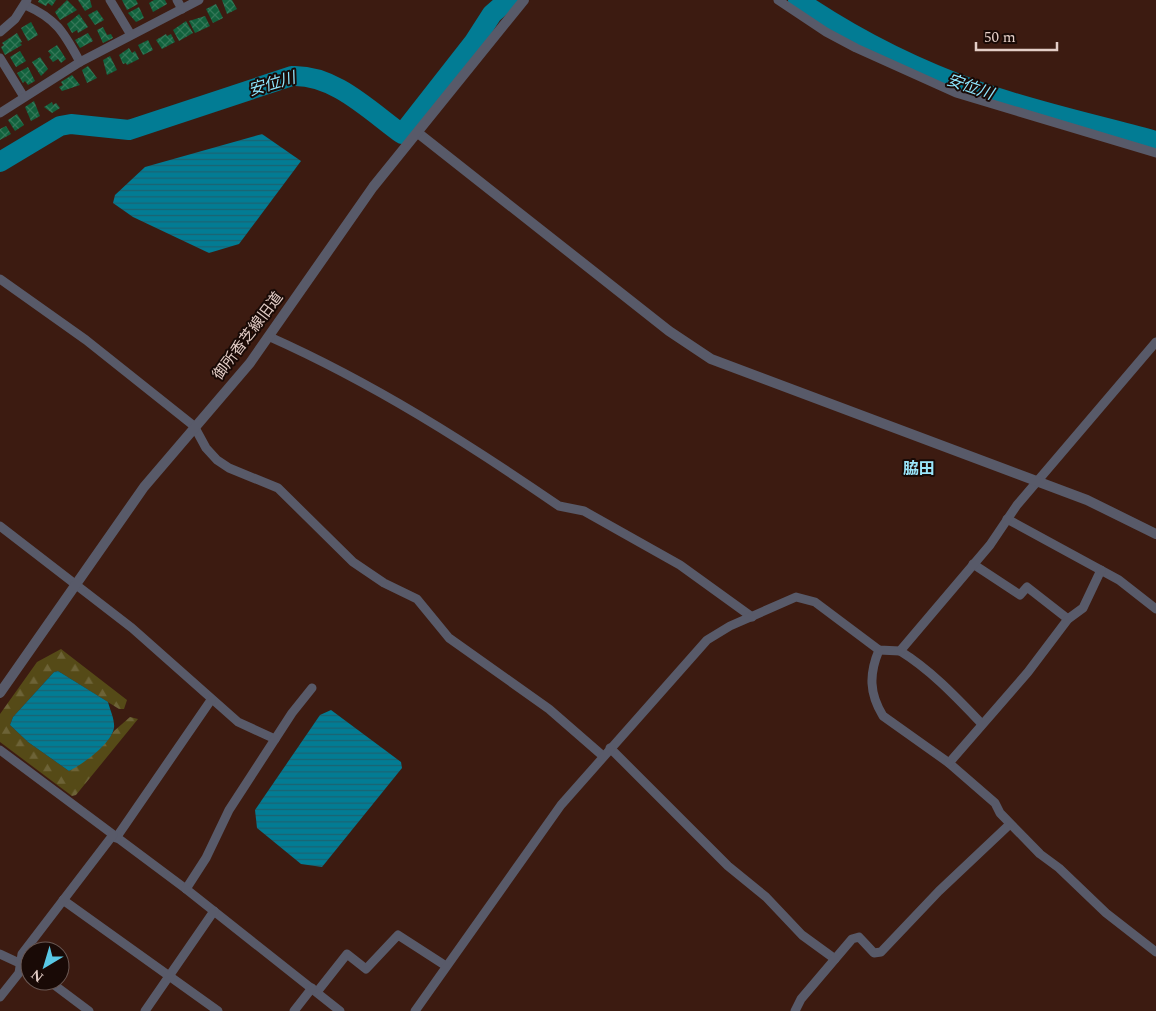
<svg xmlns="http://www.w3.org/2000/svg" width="1156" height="1011" font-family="Spectral,'Noto Sans JP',serif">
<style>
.forest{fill:url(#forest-firs)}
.water{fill:url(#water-rules)}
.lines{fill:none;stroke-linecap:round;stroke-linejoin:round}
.river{stroke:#027c94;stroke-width:20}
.building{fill:url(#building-cross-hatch)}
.minor{stroke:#585a69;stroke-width:9}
.tertiary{stroke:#585a69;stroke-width:10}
.labels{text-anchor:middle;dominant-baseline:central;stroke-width:4;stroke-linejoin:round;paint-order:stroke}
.street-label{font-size:15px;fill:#e4cec7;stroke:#190a06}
.water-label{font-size:16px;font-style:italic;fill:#8ee5fd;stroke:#190a06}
.neighbourhood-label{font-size:16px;font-weight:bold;fill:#99e5fa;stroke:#190a06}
</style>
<defs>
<pattern id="forest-firs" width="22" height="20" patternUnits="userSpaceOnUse" patternTransform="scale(1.25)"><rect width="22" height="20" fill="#554a17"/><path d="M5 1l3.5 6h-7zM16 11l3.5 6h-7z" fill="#6d6337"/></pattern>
<pattern id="water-rules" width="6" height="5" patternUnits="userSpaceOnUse" patternTransform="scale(1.25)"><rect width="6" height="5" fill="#027c94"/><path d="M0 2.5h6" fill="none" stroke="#1c6371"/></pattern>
<pattern id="building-cross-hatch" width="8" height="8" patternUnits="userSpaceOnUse" patternTransform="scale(1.25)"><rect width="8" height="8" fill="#12623d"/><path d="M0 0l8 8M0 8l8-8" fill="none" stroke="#347758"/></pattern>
</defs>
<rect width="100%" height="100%" fill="#3c1b11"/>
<path class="forest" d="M61 649 127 700 124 709H119L58 671 54 672 13 717 10 725 28 742 69 771 109 738 114 731 130 717 138 719 76 795 72 796 0 742V714L37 662Z"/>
<g class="water">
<path d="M262 134 301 161 239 244 209 253 133 217 113 203 115 195 145 167Z"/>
<path d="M58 671 108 702C110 710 115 720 114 728 111 744 83 764 69 771L28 742 10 725 13 717 54 672Z"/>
<path d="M331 710 401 762 402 768 322 867 301 864 257 828 255 810 320 715Z"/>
</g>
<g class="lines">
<g class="river">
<path d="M798 0C855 39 915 69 980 92 1037 112 1098 125 1156 141"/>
<path d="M0 162 60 126 71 124 129 130 292 76C334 74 370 111 402 134L474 42 492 14 508 0"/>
</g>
</g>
<g class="building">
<path d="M39 0H56L52 6 48 3 46 6 38 2Z"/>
<path d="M67 0 77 10 60 20 55 12Z"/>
<path d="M78 0H90L92 7 85 11Z"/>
<path d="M122 0H136L138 4 127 10Z"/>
<path d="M154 0H165L167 4 153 12 149 3Z"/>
<path d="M222 0H232L237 9 227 14Z"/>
<path d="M216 4 223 18 213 23 206 9Z"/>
<path d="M139 7 144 18 136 22 128 13Z"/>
<path d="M97 10 104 20 95 25 88 15Z"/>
<path d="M79 14 88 27 78 33 77 30 72 33 67 24Z"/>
<path d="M205 16 210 26 195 33 189 21Z"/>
<path d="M186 21 193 33 179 41 173 30Z"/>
<path d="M31 22 38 35 28 41 21 28Z"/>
<path d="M103 27 107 35 111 34 113 38 103 43 97 30Z"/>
<path d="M17 33 22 42 20 43 22 45 5 55 1 47 4 45 2 43Z"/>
<path d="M88 33 93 41 80 48 75 40Z"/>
<path d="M166 34 167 36 171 34 175 42 162 49 156 40Z"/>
<path d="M148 40 153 50 143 55 138 45Z"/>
<path d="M57 45 66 59 61 63 58 59 53 62 49 57 51 55 48 51Z"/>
<path d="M129 48 132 53 135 51 139 59 127 65 126 63 123 64 119 55Z"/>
<path d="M20 51 26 61 16 67 10 57Z"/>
<path d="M110 56 117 70 107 75 103 60Z"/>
<path d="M40 57 48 69 41 76 32 62Z"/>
<path d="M88 66 97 78 87 83 82 70Z"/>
<path d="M28 67 35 81 28 85 25 81 23 83 17 73Z"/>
<path d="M72 75 80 85 62 91 59 87 63 85 61 82Z"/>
<path d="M34 101 40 116 31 121 25 107Z"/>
<path d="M52 102 53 105 56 103 60 108 52 113 44 107Z"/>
<path d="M17 114 24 125 15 131 8 120Z"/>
<path d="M6 126 11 134 0 140V129Z"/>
</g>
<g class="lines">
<g class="minor">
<path d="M110 0 131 35"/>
<path d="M177 0 182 9"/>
<path d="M778 0 826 32 856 48 956 93 1156 153"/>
<path d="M25 5C57 19 64 33 80 62"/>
<path d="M0 32 15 19 27 0"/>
<path d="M0 58 24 97"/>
<path d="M0 113 80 62 199 0"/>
<path d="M0 279 86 340 194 426 206 448 217 460 229 468 278 488 353 562 384 583 417 599 449 638 549 709 603 756"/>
<path d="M270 337C373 383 466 442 559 506L584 511 680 565 752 617"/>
<path d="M1007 519 1119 580 1156 609"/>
<path d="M0 526 132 628 238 722 275 739"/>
<path d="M973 564 1020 595 1027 587 1068 619"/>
<path d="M879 650C869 674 869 693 883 716L949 763 995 803 1000 813 1040 854 1059 868 1106 913 1156 952"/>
<path d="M900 651C931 670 957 698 982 724"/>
<path d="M610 748 728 866 766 897 802 935 835 959"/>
<path d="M0 750 186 889 340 1011"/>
<path d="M949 763 1028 672 1068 619 1083 608 1101 570"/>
<path d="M116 838 211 700"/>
<path d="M186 889 206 858 229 810 292 713 312 688"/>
<path d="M63 900 218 1011"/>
<path d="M0 954 30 968"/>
<path d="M49 981 89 1011"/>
<path d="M317 992 347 954 366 969 398 935 446 966"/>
<path d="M0 997 19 973 22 954 113 835"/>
<path d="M145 1011 214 911"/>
<path d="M294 1011 312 988"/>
<path d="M415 1011 561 805 707 640 730 626 796 597 815 602 879 650 900 651 990 545 1017 505 1156 342"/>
<path d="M795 1011 801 999 852 939 859 937 874 953 881 952 939 891 1010 824"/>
</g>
<g class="tertiary">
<path d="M418 133 669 331 711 359 1087 500 1156 534"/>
<path d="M0 693 144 487 250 363 373 187 524 0"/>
</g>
</g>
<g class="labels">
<g class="street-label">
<text transform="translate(248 336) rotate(-53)">御所香芝線旧道</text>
</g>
<g class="water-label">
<text transform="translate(272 84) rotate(-16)">安位川</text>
<text transform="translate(970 87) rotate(19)">安位川</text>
</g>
<g class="neighbourhood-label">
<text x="919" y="469">脇田</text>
</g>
</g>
<g transform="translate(45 966) rotate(218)"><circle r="24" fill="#190a06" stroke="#6a5853"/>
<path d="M0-4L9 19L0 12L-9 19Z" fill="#59c8e5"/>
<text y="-8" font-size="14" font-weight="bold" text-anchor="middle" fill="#e4cec7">N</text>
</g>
<path d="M976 42v8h81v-8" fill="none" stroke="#e4cec7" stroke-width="2.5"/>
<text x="984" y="42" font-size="15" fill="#e4cec7" stroke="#190a06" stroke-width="4" paint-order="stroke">50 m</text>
</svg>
